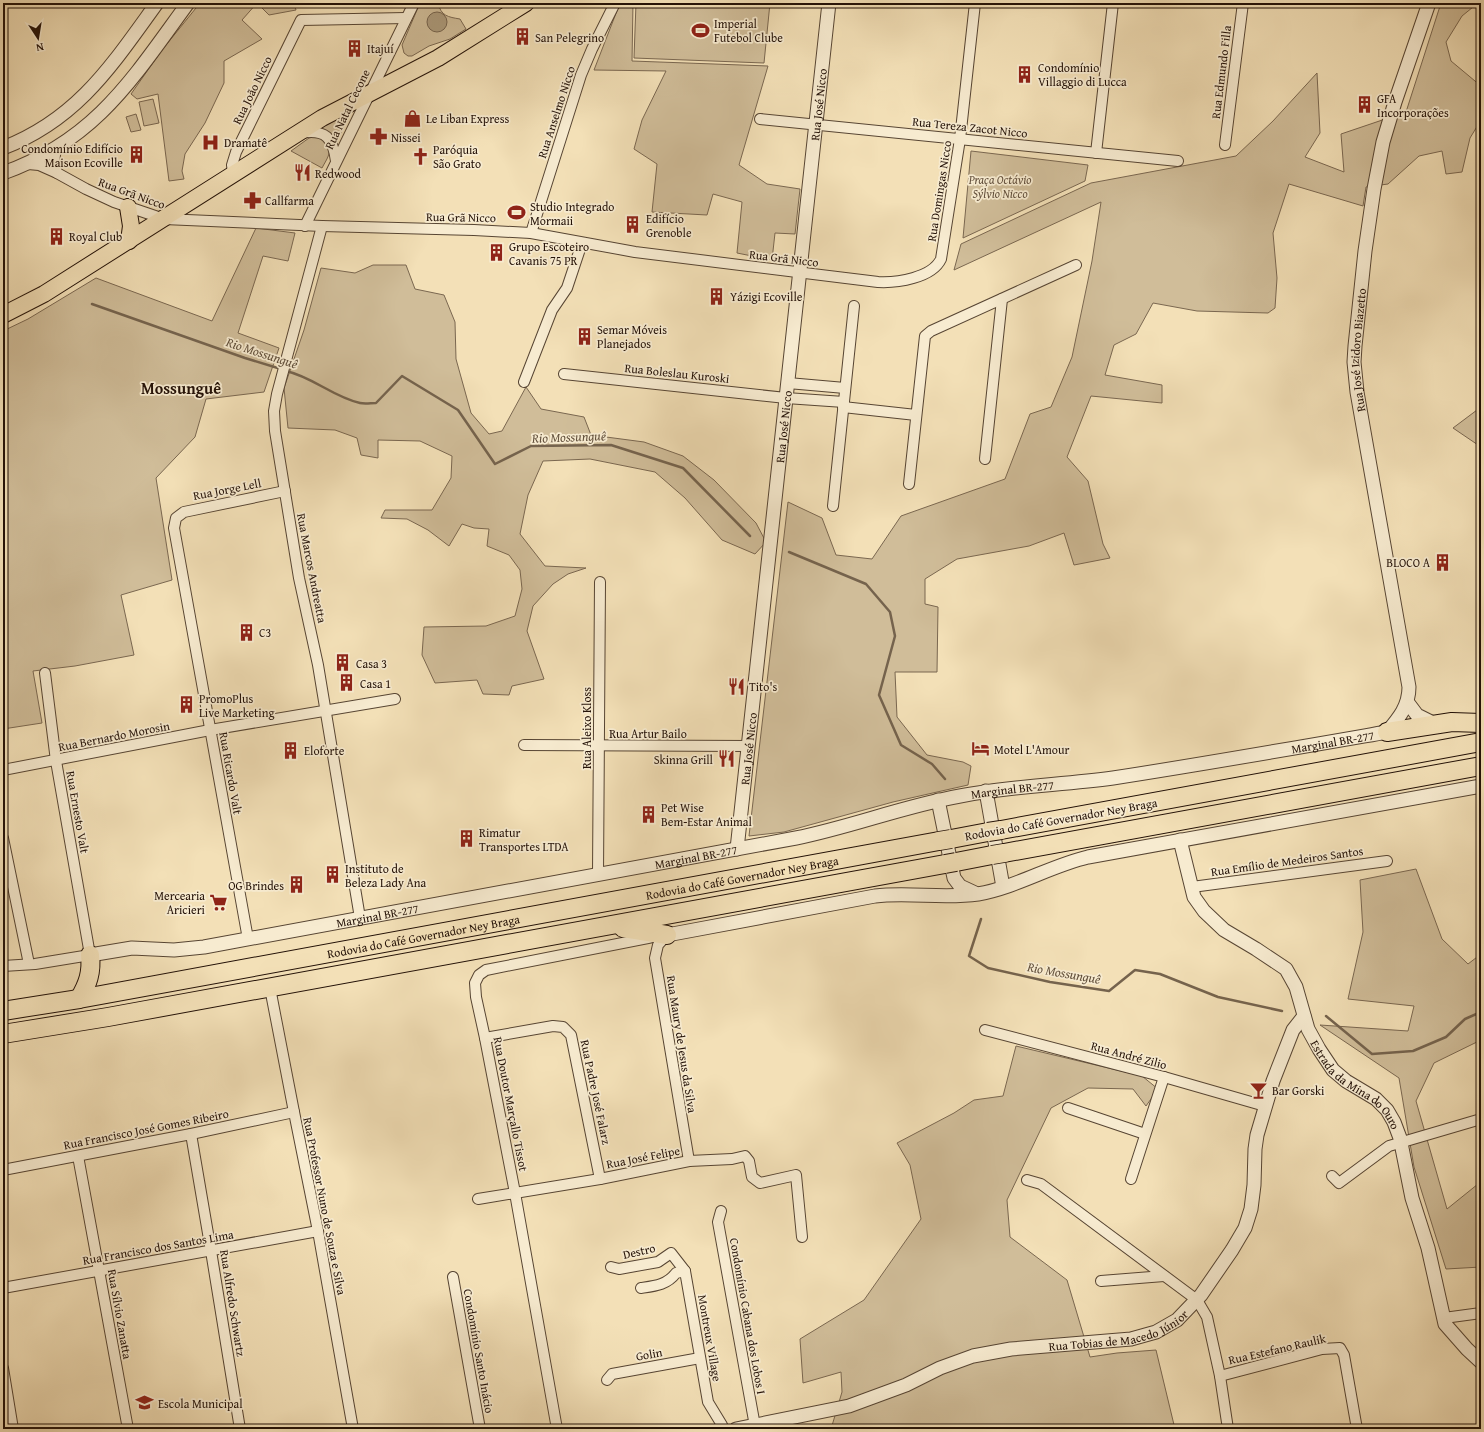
<svg xmlns="http://www.w3.org/2000/svg" width="1484" height="1432" font-family="'Gentium Book Plus',serif">
<style>
.green{fill:#d0bd99;stroke:#7a6750}
.water{fill:#ac9a7b;stroke:#75634d}
.lines{fill:none;stroke-linecap:round;stroke-linejoin:round}
.stream{stroke:#75634d;stroke-width:2.5}
.minor-casing{stroke:#574533;stroke-width:12}
.tertiary-casing{stroke:#574533;stroke-width:15}
.primary-casing{stroke:#231107;stroke-width:18}
.motorway-casing{stroke:#231107;stroke-width:20}
.minor{stroke:#f7ebd0;stroke-width:10}
.tertiary{stroke:#f7ebd0;stroke-width:13}
.primary{stroke:#f3e0b7;stroke-width:16}
.motorway{stroke:#f3e0b7;stroke-width:18}
.motorway-bridge-casing{stroke:#231107;stroke-width:20;stroke-linecap:butt}
.motorway-bridge{stroke:#f3e0b7;stroke-width:18}
.labels{text-anchor:middle;dominant-baseline:central;stroke-width:3.5;stroke-linejoin:round;paint-order:stroke}
.poi-label{font-size:12px;fill:#231107;stroke:#f7ebd0;text-anchor:start}
.street-label{font-size:12px;fill:#231107;stroke:#f7ebd0}
.park-label{font-size:12px;font-style:italic;fill:#604d3a;stroke:#f7ebd0}
.water-label{font-size:13px;font-style:italic;fill:#614f3b;stroke:#f7ebd0}
.district-label{font-size:16px;font-weight:bold;fill:#231107;stroke:#f7ebd0}
</style>
<rect width="100%" height="100%" fill="#f3e0b7"/>
<filter id="stains"><feTurbulence type="fractalNoise" baseFrequency=".005" numOctaves="4"/><feColorMatrix values="0 0 0 0 .2 0 0 0 0 .09 0 0 0 0 .02 0 0 0 .5 -.17"/></filter>
<radialGradient id="worn" r=".72"><stop offset=".6" stop-color="#630" stop-opacity="0"/><stop offset="1" stop-color="#630" stop-opacity=".3"/></radialGradient>
<g class="green">
<path d="M200 3H271L272 4 273 3H294L296 10 269 15 257 3 242 20 262 39 224 61V83L205 123 185 154 182 171 184 179 169 181 158 94 137 99 131 94 162 50Z"/>
<path d="M420 3H438C441 16 448 17 460 19L466 29 450 39 429 46 412 56H408L404 53 402 45Z"/>
<path d="M620 3H633L632 61 768 66 739 165 767 184 800 189 795 234 775 233 772 260 737 253 742 202 713 194 707 215 652 212 657 164 634 149 642 120 666 71 594 70Z"/>
<path d="M636 3H770L764 63 634 58Z"/>
<path d="M1441 3H1478L1462 16 1446 42 1451 61 1481 86V120L1470 138 1462 172 1446 174 1442 151 1419 156 1388 184 1366 187 1363 206 1289 184 1273 233 1277 278 1275 308 1268 313 1197 311 1153 303 1136 334 1114 345 1105 375 1162 385V403L1091 396 1067 457 1088 481 1103 544 1110 558 1074 565 1064 533 1029 546 957 559 925 579V604L938 607 937 672H895L897 717 927 755 963 762 971 766 968 785 893 802 784 832 749 836 788 502 822 518 836 555 872 559 901 516 1005 479 1030 414 1051 407 1072 357 1092 261 1101 202 954 270 961 244 1091 183 1236 156 1273 121 1317 73 1320 133 1305 157 1344 172 1341 134 1406 112Z"/>
<path d="M153 99 159 123 144 126 139 102Z"/>
<path d="M351 110 336 144 319 128Z"/>
<path d="M136 114 141 130 131 132 126 117Z"/>
<path d="M317 136C322 138 323 140 327 144 333 152 326 160 322 168L291 151 309 138Z"/>
<path d="M971 151 1088 165 1085 181 963 238Z"/>
<path d="M256 228 295 233 288 261 263 256 238 333 279 348 264 392 206 399 195 437 156 478 172 580 121 595 134 655 75 666 33 671 42 723 3 729V331L28 319 96 278 212 321Z"/>
<path d="M373 265H406L415 289 444 295 455 322 456 359 471 413 489 434 502 431 526 387 541 409 584 417 591 435 644 442 683 456 714 480 756 523 766 542 755 554 722 540 685 498 655 472 590 459 543 461 528 495 520 534 545 566 586 568 568 574 553 584 533 606 527 631 544 679 512 686 509 695 483 694 477 680 435 683 422 655 424 627 486 626 515 616 522 589 520 570 509 555 487 546 489 529 474 528 462 524 449 546 428 530 407 519 381 518 385 510H432L451 478 452 456 420 441 378 440V458L361 455 357 438 335 430 288 428 284 388 304 330 321 268 355 273Z"/>
<path d="M1481 407V447L1453 428Z"/>
<path d="M1416 869 1442 939 1468 964 1481 954V1040L1434 1063 1416 1101 1447 1209 1478 1184 1481 1186V1267L1446 1269 1414 1167 1399 1078 1320 1025 1408 1031 1414 1006 1348 999 1363 932 1360 880Z"/>
<path d="M1016 1046 1142 1076 1158 1089 1146 1106 1133 1089 1088 1088 1051 1108 1007 1200 1010 1237 1067 1280 1090 1357 1117 1353 1156 1350 1175 1429H831L842 1392 841 1372 803 1383 800 1339 864 1300 921 1219 910 1165 897 1143 954 1113 974 1100 1003 1096Z"/>
</g>
<circle class="water" cx="437" cy="22" r="10"/>
<g class="lines">
<g class="stream">
<path d="M92 304 245 358 281 369"/>
<path d="M286 371C313 377 333 397 360 403 365 404 371 403 376 403L402 376 458 410 495 464 531 446 611 445 683 468 750 536"/>
<path d="M789 552 866 584 890 612 895 636 879 695 901 745 932 764 945 779"/>
<path d="M981 919 969 956 988 968 1050 982 1109 991 1135 970 1160 974 1218 997 1282 1011"/>
<path d="M1326 1016 1372 1054 1413 1051 1446 1037 1465 1019 1481 1012"/>
</g>
<defs>
<g id="minor">
<path d="M760 119 1178 161"/>
<path d="M301 133C326 129 333 138 336 161"/>
<path d="M1225 145 1243 3"/>
<path d="M57 148C53 158 54 164 57 173"/>
<path d="M1096 153 1113 3"/>
<path d="M28 164 39 165 57 173 86 189 114 202 164 219 322 226 474 230 531 233 635 252 878 282C897 283 932 278 941 259L960 139 975 3"/>
<path d="M233 174 232 165 236 152 301 20 406 18"/>
<path d="M305 226 414 3"/>
<path d="M322 226 277 394 274 411 275 431 299 578 318 665 360 918"/>
<path d="M531 233 581 75 592 49 615 3"/>
<path d="M564 374 786 398 844 402"/>
<path d="M524 382 552 310 567 288 582 243"/>
<path d="M788 383 845 388"/>
<path d="M843 407 916 415"/>
<path d="M985 459 1002 299"/>
<path d="M909 484 925 336 931 331 1076 265"/>
<path d="M833 506 854 306"/>
<path d="M524 745 749 746"/>
<path d="M3 770 210 730 395 699"/>
<path d="M3 838 29 964"/>
<path d="M598 875 600 582"/>
<path d="M1192 887 1387 861"/>
<path d="M667 935 658 945 655 958 689 1161"/>
<path d="M248 939 174 528 176 518 184 512 285 491"/>
<path d="M3 966 35 964 90 955 56 761 45 673"/>
<path d="M270 988 294 1112 318 1231 353 1429"/>
<path d="M985 1030 1164 1077 1265 1106"/>
<path d="M485 1038 553 1026 563 1027 571 1035 600 1179"/>
<path d="M1068 1108 1145 1134"/>
<path d="M191 1134 211 1251 240 1429"/>
<path d="M78 1156 128 1429"/>
<path d="M3 1170 191 1134 294 1112"/>
<path d="M1332 1176 1339 1183 1389 1146 1481 1119"/>
<path d="M1131 1179 1164 1077"/>
<path d="M1027 1180 1041 1184 1197 1300 1207 1317 1220 1376 1228 1429"/>
<path d="M478 1199 600 1179 689 1161 732 1159 745 1156 749 1161 752 1177 760 1183 796 1175 802 1237"/>
<path d="M721 1211 718 1222 755 1426"/>
<path d="M611 1267 619 1269 658 1262 671 1253 685 1271 708 1402 722 1425V1429"/>
<path d="M453 1277 480 1429"/>
<path d="M1101 1281 1164 1276"/>
<path d="M3 1288 318 1231"/>
<path d="M641 1288C655 1286 667 1285 676 1273L685 1271"/>
<path d="M1444 1318 1481 1313"/>
<path d="M3 1368 13 1429"/>
<path d="M1220 1376 1322 1349 1340 1348 1344 1355 1357 1429"/>
<path d="M607 1380 612 1374 700 1358"/>
<path d="M557 1429 515 1193 485 1038 476 997 475 983 479 975 486 970 653 937"/>
</g>
<g id="tertiary">
<path d="M3 148C78 119 112 65 157 3"/>
<path d="M3 173C96 140 133 78 188 3"/>
<path d="M1408 703 1417 715 1435 724"/>
<path d="M986 791 1003 887"/>
<path d="M938 800 954 878 960 886 975 893"/>
<path id="s1" d="M1180 840 1194 897 1204 911 1224 930 1256 949 1286 969 1296 987 1308 1029 1319 1049 1333 1070 1346 1081 1376 1099 1387 1110 1394 1122 1400 1138 1412 1198 1428 1248 1445 1324 1467 1349 1481 1362"/>
<path id="s2" d="M737 849 829 3"/>
<path d="M667 935 875 896C909 892 944 899 978 894 1017 887 1050 866 1088 857L1481 786"/>
<path id="s3" d="M90 955 132 948 174 950 204 947 796 838C851 827 904 806 960 796 1010 786 1062 785 1113 778 1204 764 1295 748 1387 732 1399 718 1409 706 1409 687L1357 392 1354 362 1355 346 1365 251 1374 189 1383 142 1395 102 1429 3"/>
<path id="s4" d="M736 1429 849 1406 906 1385 940 1368 973 1356 1011 1349 1131 1339 1156 1332 1177 1320 1201 1295 1232 1250 1245 1228 1251 1209 1254 1185 1255 1149 1257 1135 1273 1081 1293 1030 1304 1016"/>
</g>
<g id="primary">
<path d="M128 207 131 226 129 241"/>
<path d="M3 315 44 294 322 118 438 58 526 3"/>
</g>
<g id="motorway">
<path d="M1387 732 1452 722 1481 723"/>
<path d="M1001 830 1481 742"/>
<path d="M951 839 988 832"/>
<path d="M1004 853 1481 766"/>
<path d="M956 862 992 855"/>
<path d="M623 928 667 935"/>
<path d="M79 999C88 984 92 972 90 955"/>
<path id="s5" d="M3 1011 79 999 939 841"/>
<path d="M3 1034 108 1017 945 864"/>
</g>
</defs>
<use href="#minor" class="minor-casing"/>
<use href="#tertiary" class="tertiary-casing"/>
<use href="#primary" class="primary-casing"/>
<use href="#motorway" class="motorway-casing"/>
<use href="#minor" class="minor"/>
<use href="#tertiary" class="tertiary"/>
<use href="#primary" class="primary"/>
<use href="#motorway" class="motorway"/>
<defs>
<g id="motorway-bridge">
<path d="M988 832 1001 830"/>
<path d="M939 841 951 839"/>
<path d="M992 855 1004 853"/>
<path d="M945 864 956 862"/>
</g>
</defs>
<use href="#motorway-bridge" class="motorway-bridge-casing"/>
<use href="#motorway-bridge" class="motorway-bridge"/>
</g>
<defs>
<symbol id="stadium-bare" viewBox="-9 -9 18 18"><path d="M0-5a6.5 5 0 1 0 0 10a6.5 5 0 1 0 0-10ZM-3.5-1.8h7v3.6h-7Z" fill="#8f2418" stroke="#f7ebd0" stroke-width="2.5" paint-order="stroke"/></symbol>
<symbol id="building-bare" viewBox="-9 -9 18 18"><path d="M-4-6H4V6H1V3H-1V6H-4ZM-2.5-4.3h1.7v1.8h-1.7ZM.8-4.3h1.7v1.8H.8ZM-2.5-1h1.7V.8h-1.7ZM.8-1h1.7V.8H.8Z" fill="#8f2418" stroke="#f7ebd0" stroke-width="2.5" paint-order="stroke"/></symbol>
<symbol id="shop-bare" viewBox="-9 -9 18 18"><path d="M-5-2.5h2.3a2.7 3.5 0 0 1 5.4 0H5L5.5 6h-11ZM-1.5-2.5h3a1.5 2.3 0 0 0-3 0Z" fill="#8f2418" stroke="#f7ebd0" stroke-width="2.5" paint-order="stroke"/></symbol>
<symbol id="pharmacy-bare" viewBox="-9 -9 18 18"><path d="M-2-6h4v4h4v4h-4v4h-4v-4h-4v-4h4Z" fill="#8f2418" stroke="#f7ebd0" stroke-width="2.5" paint-order="stroke"/></symbol>
<symbol id="hospital-bare" viewBox="-9 -9 18 18"><path d="M-5-5h3v3.5h4V-5h3V5h-3V1.5h-4V5h-3Z" fill="#8f2418" stroke="#f7ebd0" stroke-width="2.5" paint-order="stroke"/></symbol>
<symbol id="church-bare" viewBox="-9 -9 18 18"><path d="M-1.2-6h2.4v3.5h3.3v2.4h-3.3V6h-2.4V-.1h-3.3v-2.4h3.3Z" fill="#8f2418" stroke="#f7ebd0" stroke-width="2.5" paint-order="stroke"/></symbol>
<symbol id="restaurant-bare" viewBox="-9 -9 18 18"><path d="M-5-6h1v4h1v-4h1v4h1v-4h1v5L-1.5 .5V6h-2V.5L-5-1ZM5-6V6H3V1.5H1.5Q1.5-4 5-6Z" fill="#8f2418" stroke="#f7ebd0" stroke-width="2.5" paint-order="stroke"/></symbol>
<symbol id="hotel-bare" viewBox="-9 -9 18 18"><path d="M-6-4.5h1.5V1H6V5H4.5V3h-9V5H-6ZM-4 0a1.8 1.8 0 1 1 3.6 0ZM.5 0V-2.5h3Q6-2.5 6 0Z" fill="#8f2418" stroke="#f7ebd0" stroke-width="2.5" paint-order="stroke"/></symbol>
<symbol id="supermarket-bare" viewBox="-9 -9 18 18"><path d="M-6-5.5h2.5l.6 2H6L4.5 2H-2.5L-4.4-4H-6ZM-1.5 3.2a1.3 1.3 0 1 0 .1 0ZM3 3.2a1.3 1.3 0 1 0 .1 0Z" fill="#8f2418" stroke="#f7ebd0" stroke-width="2.5" paint-order="stroke"/></symbol>
<symbol id="bar-bare" viewBox="-9 -9 18 18"><path d="M-6-5H6L.8 .8V4.5H3.5V6h-7V4.5H-.8V.8Z" fill="#8f2418" stroke="#f7ebd0" stroke-width="2.5" paint-order="stroke"/></symbol>
<symbol id="school-bare" viewBox="-9 -9 18 18"><path d="M0-5L7-2L0 1L-7-2ZM-4 1L0 2.5L4 1V4Q0 6-4 4Z" fill="#8f2418" stroke="#f7ebd0" stroke-width="2.5" paint-order="stroke"/></symbol>
</defs>
<g fill-rule="evenodd">
<use href="#stadium-bare" x="688" y="18" width="25" height="25"/>
<use href="#building-bare" x="510" y="24" width="25" height="25"/>
<use href="#building-bare" x="342" y="36" width="25" height="25"/>
<use href="#building-bare" x="1012" y="62" width="25" height="25"/>
<use href="#building-bare" x="1352" y="92" width="25" height="25"/>
<use href="#shop-bare" x="400" y="106" width="25" height="25"/>
<use href="#pharmacy-bare" x="366" y="124" width="25" height="25"/>
<use href="#hospital-bare" x="198" y="130" width="25" height="25"/>
<use href="#building-bare" x="124" y="142" width="25" height="25"/>
<use href="#church-bare" x="408" y="144" width="25" height="25"/>
<use href="#restaurant-bare" x="290" y="160" width="25" height="25"/>
<use href="#pharmacy-bare" x="240" y="188" width="25" height="25"/>
<use href="#stadium-bare" x="504" y="200" width="25" height="25"/>
<use href="#building-bare" x="620" y="212" width="25" height="25"/>
<use href="#building-bare" x="44" y="224" width="25" height="25"/>
<use href="#building-bare" x="484" y="240" width="25" height="25"/>
<use href="#building-bare" x="704" y="284" width="25" height="25"/>
<use href="#building-bare" x="572" y="324" width="25" height="25"/>
<use href="#building-bare" x="1430" y="550" width="25" height="25"/>
<use href="#building-bare" x="234" y="620" width="25" height="25"/>
<use href="#building-bare" x="330" y="650" width="25" height="25"/>
<use href="#building-bare" x="334" y="670" width="25" height="25"/>
<use href="#restaurant-bare" x="724" y="674" width="25" height="25"/>
<use href="#building-bare" x="174" y="692" width="25" height="25"/>
<use href="#hotel-bare" x="968" y="736" width="25" height="25"/>
<use href="#building-bare" x="278" y="738" width="25" height="25"/>
<use href="#restaurant-bare" x="714" y="746" width="25" height="25"/>
<use href="#building-bare" x="636" y="802" width="25" height="25"/>
<use href="#building-bare" x="454" y="826" width="25" height="25"/>
<use href="#building-bare" x="320" y="862" width="25" height="25"/>
<use href="#building-bare" x="284" y="872" width="25" height="25"/>
<use href="#supermarket-bare" x="206" y="890" width="25" height="25"/>
<use href="#bar-bare" x="1246" y="1078" width="25" height="25"/>
<use href="#school-bare" x="132" y="1390" width="25" height="25"/>
</g>
<g class="labels">
<g class="poi-label">
<text x="714" y="23">Imperial<tspan x="714" dy="14">Futebol Clube</tspan></text>
<text x="535" y="37">San Pelegrino</text>
<text x="367" y="48">Itajuí</text>
<text x="1038" y="67">Condomínio<tspan x="1038" dy="14">Villaggio di Lucca</tspan></text>
<text x="1377" y="98">GFA<tspan x="1377" dy="14">Incorporações</tspan></text>
<text x="426" y="118">Le Liban Express</text>
<text x="391" y="137">Nissei</text>
<text x="224" y="142">Dramatê</text>
<text x="123" y="148" text-anchor="end">Condomínio Edifício<tspan x="123" dy="14">Maison Ecoville</tspan></text>
<text x="433" y="149">Paróquia<tspan x="433" dy="14">São Grato</tspan></text>
<text x="315" y="173">Redwood</text>
<text x="265" y="200">Callfarma</text>
<text x="530" y="206">Studio Integrado<tspan x="530" dy="14">Mormaii</tspan></text>
<text x="646" y="218">Edifício<tspan x="646" dy="14">Grenoble</tspan></text>
<text x="69" y="236">Royal Club</text>
<text x="509" y="246">Grupo Escoteiro<tspan x="509" dy="14">Cavanis 75 PR</tspan></text>
<text x="730" y="296">Yázigi Ecoville</text>
<text x="597" y="329">Semar Móveis<tspan x="597" dy="14">Planejados</tspan></text>
<text x="1430" y="562" text-anchor="end">BLOCO A</text>
<text x="259" y="632">C3</text>
<text x="356" y="663">Casa 3</text>
<text x="360" y="683">Casa 1</text>
<text x="749" y="686">Tito's</text>
<text x="199" y="698">PromoPlus<tspan x="199" dy="14">Live Marketing</tspan></text>
<text x="994" y="749">Motel L'Amour</text>
<text x="304" y="750">Eloforte</text>
<text x="713" y="759" text-anchor="end">Skinna Grill</text>
<text x="661" y="807">Pet Wise<tspan x="661" dy="14">Bem-Estar Animal</tspan></text>
<text x="479" y="832">Rimatur<tspan x="479" dy="14">Transportes LTDA</tspan></text>
<text x="345" y="868">Instituto de<tspan x="345" dy="14">Beleza Lady Ana</tspan></text>
<text x="284" y="885" text-anchor="end">OG Brindes</text>
<text x="205" y="895" text-anchor="end">Mercearia<tspan x="205" dy="14">Aricieri</tspan></text>
<text x="1272" y="1090">Bar Gorski</text>
<text x="158" y="1403">Escola Municipal</text>
</g>
<g class="street-label">
<text transform="translate(1221 72) rotate(-83)">Rua Edmundo Filla</text>
<text transform="translate(252 90) rotate(-64)">Rua João Nicco</text>
<text stroke="none"><textPath href="#s2" startOffset="749">Rua José Nicco</textPath></text>
<text transform="translate(347 109) rotate(-64)">Rua Natal Cecone</text>
<text transform="translate(556 112) rotate(-72)">Rua Anselmo Nicco</text>
<text transform="translate(970 127) rotate(6)">Rua Tereza Zacot Nicco</text>
<text transform="translate(939 191) rotate(-81)">Rua Domingas Nicco</text>
<text transform="translate(132 193) rotate(20)">Rua Grã Nicco</text>
<text transform="translate(461 217) rotate(1)">Rua Grã Nicco</text>
<text transform="translate(784 258) rotate(7)">Rua Grã Nicco</text>
<text stroke="none"><textPath href="#s3" startOffset="1711">Rua José Izidoro Biazetto</textPath></text>
<text transform="translate(677 373) rotate(6)">Rua Boleslau Kuroski</text>
<text stroke="none"><textPath href="#s2" startOffset="425">Rua José Nicco</textPath></text>
<text transform="translate(227 489) rotate(-11)">Rua Jorge Lell</text>
<text transform="translate(312 568) rotate(79)">Rua Marcos Andreatta</text>
<text transform="translate(586 728) rotate(-90)">Rua Aleixo Kloss</text>
<text x="648" y="733">Rua Artur Bailo</text>
<text transform="translate(114 736) rotate(-11)">Rua Bernardo Morosin</text>
<text stroke="none"><textPath href="#s3" startOffset="1263">Marginal BR-277</textPath></text>
<text stroke="none"><textPath href="#s2" startOffset="101">Rua José Nicco</textPath></text>
<text transform="translate(231 773) rotate(80)">Rua Ricardo Valt</text>
<text stroke="none"><textPath href="#s3" startOffset="939">Marginal BR-277</textPath></text>
<text transform="translate(78 812) rotate(80)">Rua Ernesto Valt</text>
<text transform="translate(1061 819) rotate(-10)">Rodovia do Café Governador Ney Braga</text>
<text stroke="none"><textPath href="#s3" startOffset="615">Marginal BR-277</textPath></text>
<text transform="translate(1287 861) rotate(-8)">Rua Emílio de Medeiros Santos</text>
<text stroke="none"><textPath href="#s5" startOffset="751">Rodovia do Café Governador Ney Braga</textPath></text>
<text stroke="none"><textPath href="#s3" startOffset="291">Marginal BR-277</textPath></text>
<text stroke="none"><textPath href="#s5" startOffset="427">Rodovia do Café Governador Ney Braga</textPath></text>
<text transform="translate(682 1044) rotate(81)">Rua Maury de Jesus da Silva</text>
<text transform="translate(1129 1055) rotate(15)">Rua André Zilio</text>
<text stroke="none"><textPath href="#s1" startOffset="316">Estrada da Mina do Ouro</textPath></text>
<text transform="translate(596 1092) rotate(78)">Rua Padre José Falarz</text>
<text transform="translate(511 1104) rotate(79)">Rua Doutor Marçallo Tissot</text>
<text transform="translate(146 1129) rotate(-11)">Rua Francisco José Gomes Ribeiro</text>
<text transform="translate(643 1157) rotate(-11)">Rua José Felipe</text>
<text transform="translate(325 1206) rotate(79)">Rua Professor Nuno de Souza e Silva</text>
<text transform="translate(158 1247) rotate(-10)">Rua Francisco dos Santos Lima</text>
<text transform="translate(639 1251) rotate(-13)">Destro</text>
<text transform="translate(233 1303) rotate(81)">Rua Alfredo Schwartz</text>
<text transform="translate(120 1314) rotate(80)">Rua Sílvio Zanatta</text>
<text transform="translate(748 1316) rotate(80)">Condomínio Cabana dos Lobos I</text>
<text stroke="none"><textPath href="#s4" startOffset="398">Rua Tobias de Macedo Júnior</textPath></text>
<text transform="translate(710 1338) rotate(80)">Montreux Village</text>
<text transform="translate(1277 1349) rotate(-13)">Rua Estefano Raulik</text>
<text transform="translate(479 1351) rotate(80)">Condomínio Santo Inácio</text>
<text transform="translate(649 1354) rotate(-10)">Golin</text>
</g>
<g class="park-label">
<text x="1000" y="179">Praça Octávio<tspan x="1000" dy="14">Sýlvio Nicco</tspan></text>
</g>
<g class="water-label">
<text transform="translate(262 353) rotate(18)">Rio Mossunguê</text>
<text transform="translate(569 437) rotate(-2)">Rio Mossunguê</text>
<text transform="translate(1064 973) rotate(10)">Rio Mossunguê</text>
</g>
<g class="district-label">
<text x="181" y="388">Mossunguê</text>
</g>
</g>
<rect width="1484" height="1432" fill="none" stroke="#f3e0b7" stroke-width="16"/>
<rect x="4" y="4" width="1476" height="1424" fill="none" stroke="#231107" stroke-width="2"/>
<rect x="8" y="8" width="1468" height="1416" fill="none" stroke="#231107"/>
<g transform="translate(38 38) rotate(168)" stroke="#f7ebd0" stroke-width="3" paint-order="stroke">
<path d="M0-3L7 15L0 10L-7 15Z" fill="#231107"/>
<text y="-6" font-size="11" font-weight="bold" text-anchor="middle" fill="#231107">N</text>
</g>
<rect width="100%" height="100%" filter="url(#stains)"/>
<rect width="100%" height="100%" fill="url(#worn)"/>
</svg>
